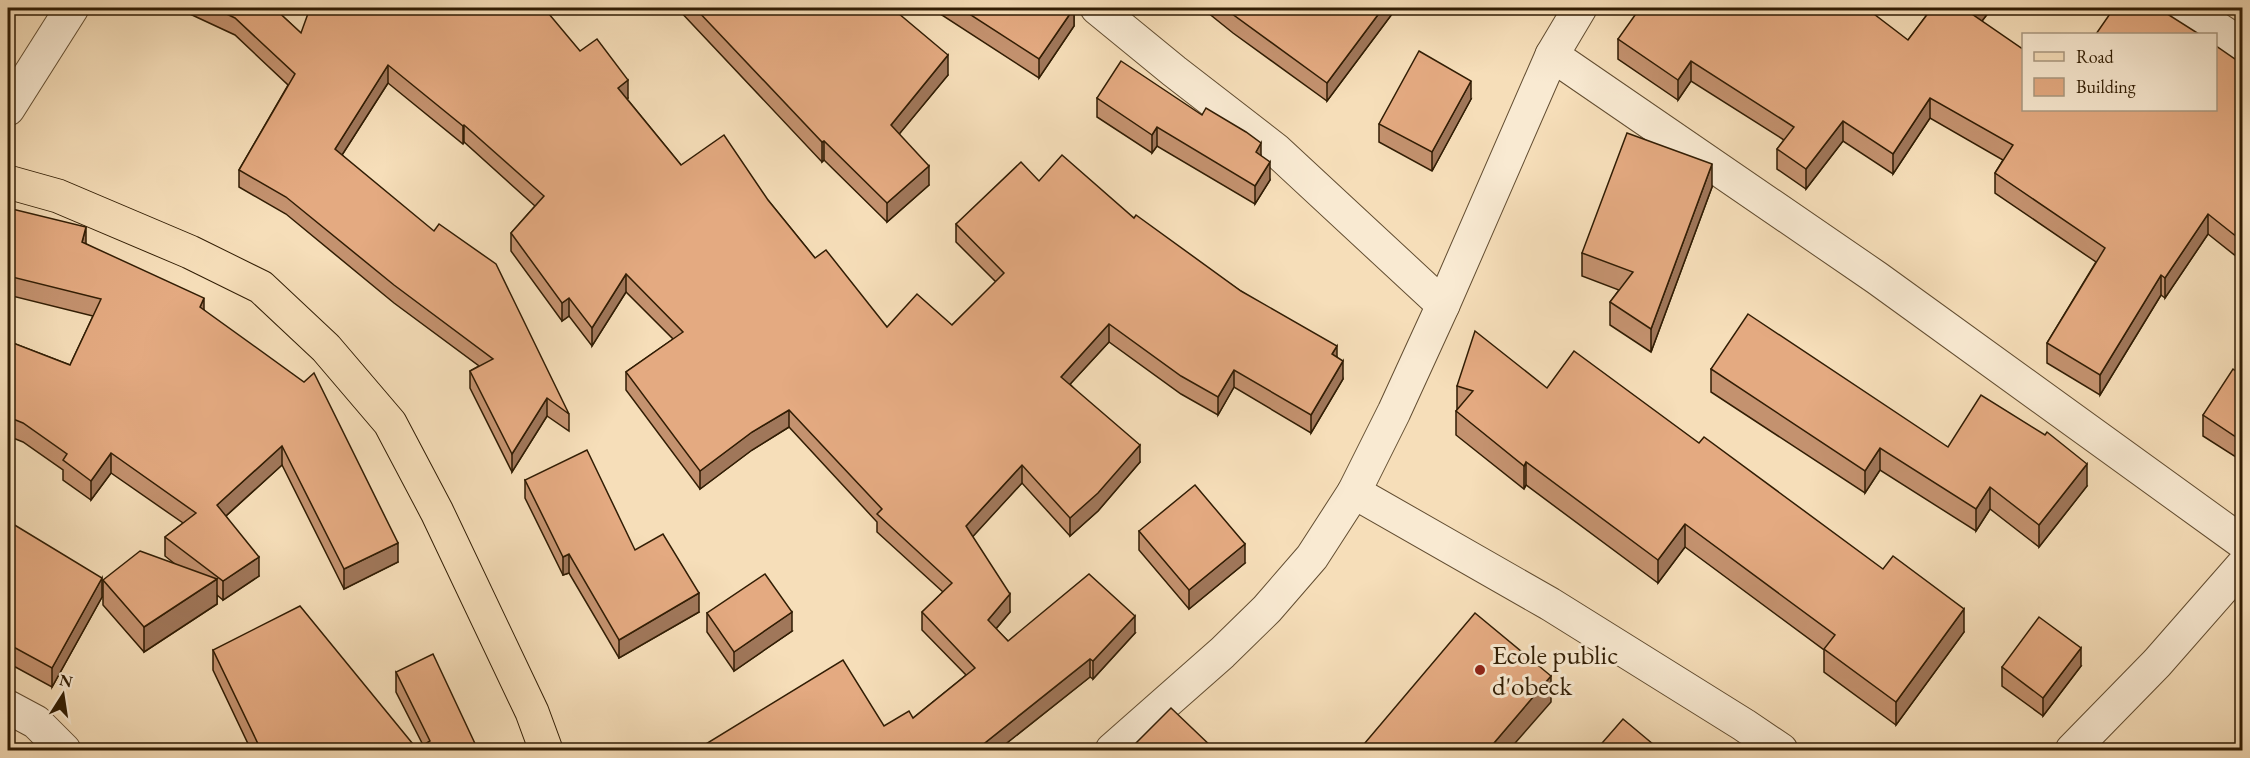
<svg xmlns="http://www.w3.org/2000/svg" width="2250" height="758" font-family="'EB Garamond',serif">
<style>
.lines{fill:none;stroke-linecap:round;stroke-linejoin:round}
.minor-casing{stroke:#624d31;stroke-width:35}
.primary-casing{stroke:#311d04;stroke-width:35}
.minor{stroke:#f9ead2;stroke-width:33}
.primary{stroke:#f6deb9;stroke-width:33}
.wall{fill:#c4926f;stroke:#311d04;stroke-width:1.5}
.shaded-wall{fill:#a0775a;stroke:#311d04;stroke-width:1.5}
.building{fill:#e4aa81;stroke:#311d04;stroke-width:1.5}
.poi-dot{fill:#8f2418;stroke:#f9ead2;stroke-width:2}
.labels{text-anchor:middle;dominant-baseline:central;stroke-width:6;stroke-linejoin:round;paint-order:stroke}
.poi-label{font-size:27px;fill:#311d04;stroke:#f9ead2;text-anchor:start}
</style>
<rect width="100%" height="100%" fill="#f6deb9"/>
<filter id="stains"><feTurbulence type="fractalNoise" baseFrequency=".00333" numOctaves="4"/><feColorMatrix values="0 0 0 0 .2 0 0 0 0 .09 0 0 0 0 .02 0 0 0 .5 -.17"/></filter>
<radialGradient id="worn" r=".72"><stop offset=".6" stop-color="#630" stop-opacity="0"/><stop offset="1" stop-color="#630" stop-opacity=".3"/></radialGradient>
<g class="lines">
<defs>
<g id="minor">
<path d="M1097 8 1174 71 1276 150 1443 305"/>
<path d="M2186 8 2242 45"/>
<path d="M1552 55 1877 278 2242 542"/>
<path d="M8 109 72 8"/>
<path d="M1354 492 1550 604 1744 725 1781 750"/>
<path d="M8 707 36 722 64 750"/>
<path d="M1112 750 1222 653 1267 609 1312 557 1354 492 1394 412 1443 305 1552 55 1580 8"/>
<path d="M2072 750 2157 663 2242 566"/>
</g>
<path id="primary" d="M8 182 58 196 190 252 261 287 326 348 390 423 437 512 532 712 546 750"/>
</defs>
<use href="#minor" class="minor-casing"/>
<use href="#primary" class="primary-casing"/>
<use href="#minor" class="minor"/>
<use href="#primary" class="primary"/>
</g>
<g class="wall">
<path d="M177 8H274L301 33 580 51 628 98 627 99 681 165 768 200 815 258 887 327 952 325 996 282 956 242V224L1039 181 1134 218 1337 357 1343 379 1311 433 1234 387 1218 415 1181 394 1109 342 1070 384 1140 462 1098 511 1070 536 1022 483 972 536 1010 612 996 629 1008 641 1135 633 1093 679 1090 677 998 750H696L884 726 913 718 966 675 922 630V612L943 592 877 532V522L789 427 752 450 700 489 626 390V372L673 339 626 292 592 346 569 316 562 321 511 251V233L535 206 464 142 463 144 388 83 342 155 569 414V431L547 416 512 472 470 388V371L479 366 394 303 286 214 239 187V170L288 85 235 35Z"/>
<path d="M677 8H896L894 10 948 75 899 134 929 185 887 222 824 160 822 162Z"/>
<path d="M931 8H1074V26L1039 78Z"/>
<path d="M1202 8H1395V10L1327 101 1233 33Z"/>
<path d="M1932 8H1992L1982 21 2024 110 2242 64V261L2208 234 2165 298 2161 295 2100 395 2047 363V343L2096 262 1995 193V173L2003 160 1930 118 1893 174 1843 141 1806 189 1777 169V149L1784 140 1691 81 1678 100 1618 59V39L1908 40Z"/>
<path d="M1097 98 1261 155 1270 180 1255 204 1157 146 1152 153 1097 117Z"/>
<path d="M1471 99 1432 171 1379 142V124Z"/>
<path d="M1712 187 1651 352 1610 325V302L1619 290 1582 276V253Z"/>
<path d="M8 208 86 244 204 310 398 562 344 589 282 465 226 516 259 576 223 600 217 595V604L144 652 103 605V580L175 564 165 556V537L183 523 111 473 91 500 63 480V470L23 442 8 436V341L70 365 93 316 8 295Z"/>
<path d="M1711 369 1948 447 2087 486 2039 547 1990 509 1976 531 1880 470 1865 493 1711 392Z"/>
<path d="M2242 376V461L2203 436V415Z"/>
<path d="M1457 386 1547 388 1699 443 1964 632 1896 725 1824 672V650L1685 547 1658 583 1526 485 1524 489 1456 435V411L1458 409H1457Z"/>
<path d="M525 480 635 550 699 612 619 658 569 573 563 575 525 498Z"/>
<path d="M8 521 102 597 52 687 8 663Z"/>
<path d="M1139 531 1245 563 1189 609 1139 550Z"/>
<path d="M707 613 792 631 734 671 707 632Z"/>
<path d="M213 650 417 749 423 745 396 692V672L478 750H251L213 670Z"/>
<path d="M2081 666 2043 716 2002 686V667Z"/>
</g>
<g class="shaded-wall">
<path d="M1074 8V26L1039 78V59Z"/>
<path d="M1383 8H1395V10L1327 101V83Z"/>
<path d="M1977 8H1992L1972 34V14Z"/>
<path d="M948 55V75L891 144V125Z"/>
<path d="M1691 61V81L1678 100V80Z"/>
<path d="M388 65V83L335 166V149Z"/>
<path d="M2242 66V87L2236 76Z"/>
<path d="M628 80V98L618 105V88Z"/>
<path d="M1471 81V99L1432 171V152Z"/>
<path d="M1930 98V118L1893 174V154Z"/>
<path d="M1843 121V141L1806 189V169Z"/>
<path d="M464 125V142L463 144V126Z"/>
<path d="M1157 127V146L1152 153V135Z"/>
<path d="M824 141V160L822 162V142Z"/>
<path d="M1261 143V162L1256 152Z"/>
<path d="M1270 162V180L1255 204V186Z"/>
<path d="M1712 164V187L1651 352V329Z"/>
<path d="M929 166V185L887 222V203Z"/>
<path d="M2208 214V234L2165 298V278Z"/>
<path d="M86 227V247L82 242Z"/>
<path d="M626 274V292L592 346V328Z"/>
<path d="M2161 275V295L2100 395V375Z"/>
<path d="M204 298V317L200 307Z"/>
<path d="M569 298V316L562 321V303Z"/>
<path d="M1109 324V342L1061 394V377Z"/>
<path d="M1337 346V364L1332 354Z"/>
<path d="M1343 361V379L1311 433V415Z"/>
<path d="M1234 370V387L1218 415V397Z"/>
<path d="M547 398V416L512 472V454Z"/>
<path d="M789 410V427L752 450 700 489V471L752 432Z"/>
<path d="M1140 445V462L1098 511 1070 536V518Z"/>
<path d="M282 446V465L217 524V505Z"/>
<path d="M1880 448V470L1865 493V471Z"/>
<path d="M111 453V473L91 500V481Z"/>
<path d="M1526 462V485L1524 489V466Z"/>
<path d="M2087 464V486L2039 547V525Z"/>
<path d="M1022 465V483L966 544V526Z"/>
<path d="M1990 487V509L1976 531V509Z"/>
<path d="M1685 524V547L1658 583V560Z"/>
<path d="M398 543V562L344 589V569Z"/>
<path d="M1245 544V563L1189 609V590Z"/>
<path d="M569 554V573L563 575V557Z"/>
<path d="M259 557V576L223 600V581Z"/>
<path d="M102 578V597L52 687V668Z"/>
<path d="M217 579V604L144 652V627Z"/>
<path d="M699 593V612L619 658V640Z"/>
<path d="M1010 594V612L988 638V620Z"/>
<path d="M1964 609V632L1896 725V702Z"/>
<path d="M792 612V631L734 671V652Z"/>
<path d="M1135 616V633L1093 679V661Z"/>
<path d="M2081 648V666L2043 716V698Z"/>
<path d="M1090 659V677L998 750H976Z"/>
<path d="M1551 676V702L1509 750H1488Z"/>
</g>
<g class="building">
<path d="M214 8H274L301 33 310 8H544L580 51 597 39 628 80 618 88 681 165 724 135 768 200 815 258 826 250 887 327 917 294 952 325 1004 273 956 224 1021 162 1039 181 1062 155 1134 218 1136 215 1241 291 1337 346 1332 354 1343 361 1311 415 1234 370 1218 397 1181 376 1109 324 1061 377 1140 445 1098 493 1070 518 1022 465 966 526 1010 594 988 620 1008 641 1089 574 1135 616 1093 661 1090 659 976 750H696L843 660 884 726 909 711 913 718 975 668 922 612 952 583 877 514 882 509 789 410 752 432 700 471 626 372 683 332 626 274 592 328 569 298 562 303 511 233 544 196 464 125 463 126 388 65 335 149 434 231 439 224 496 264 569 414 547 398 512 454 470 371 493 359 394 285 286 197 239 170 295 74 235 18Z"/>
<path d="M695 8H892L948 55 891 125 929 166 887 203 824 141 822 142Z"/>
<path d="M960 8H1074L1039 59Z"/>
<path d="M1224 8H1383L1327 83Z"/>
<path d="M1640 8H1866L1908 40 1932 8H1977L1972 14 2024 50V110H2216V46L2242 64V66L2236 76 2242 80V241L2208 214 2165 278 2161 275 2100 375 2047 343 2105 248 1995 173 2013 145 1930 98 1893 154 1843 121 1806 169 1777 149 1794 127 1691 61 1678 80 1618 39Z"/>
<path d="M2114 8H2158L2199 34H2096Z"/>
<path d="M1419 51 1471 81 1432 152 1379 124Z"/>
<path d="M1121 61 1202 115 1206 108 1246 132 1261 143 1256 152 1270 162 1255 186 1157 127 1152 135 1097 98Z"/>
<path d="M1627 133 1712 164 1651 329 1610 302 1633 272 1582 253Z"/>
<path d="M8 208 86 227 82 242 204 298 200 307 304 382 314 373 398 543 344 569 282 446 217 505 259 557 223 581 165 537 196 513 111 453 91 481 63 460 67 454 23 423 8 417V341L70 365 101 299 8 276Z"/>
<path d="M1748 314 1948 447 1981 395 2045 435 2047 432 2087 464 2039 525 1990 487 1976 509 1880 448 1865 471 1711 369Z"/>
<path d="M1475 331 1547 388 1574 351 1699 443 1704 437 1883 569 1893 556 1964 609 1896 702 1824 649 1835 635 1685 524 1658 560 1526 462 1524 466 1456 411 1473 391 1457 386Z"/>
<path d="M2233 369 2242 376V441L2203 415Z"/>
<path d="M587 450 635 550 663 534 699 593 619 640 569 554 563 557 525 480Z"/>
<path d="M1195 485 1245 544 1189 590 1139 531Z"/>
<path d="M8 521 102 578 52 668 8 644Z"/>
<path d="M140 551 217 579 144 627 103 580Z"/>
<path d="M765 574 792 612 734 652 707 613Z"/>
<path d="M300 606 417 749 430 741 396 672 433 654 478 750H261L213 650Z"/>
<path d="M1475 613 1551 676 1488 750H1359Z"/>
<path d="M2039 617 2081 648 2043 698 2002 667Z"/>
<path d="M1171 708 1215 750H1129Z"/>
<path d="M1623 719 1660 750H1596Z"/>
</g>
<circle class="poi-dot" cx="1480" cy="670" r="6"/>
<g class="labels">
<g class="poi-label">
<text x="1492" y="654">Ecole public<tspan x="1492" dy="31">d'obeck</tspan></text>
</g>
</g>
<rect width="2250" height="758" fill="none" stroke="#f6deb9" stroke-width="30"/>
<rect x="9" y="9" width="2232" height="740" fill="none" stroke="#311d04" stroke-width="3"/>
<rect x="15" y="15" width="2220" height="728" fill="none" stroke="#311d04" stroke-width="1.5"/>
<rect x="2022" y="33" width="195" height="78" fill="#f9ead2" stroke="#a99880" stroke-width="1.5"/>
<rect x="2034" y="52" width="30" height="9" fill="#f6deb9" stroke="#a99880" stroke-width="1.5"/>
<text x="2076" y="63" font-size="18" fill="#311d04">Road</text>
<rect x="2034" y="78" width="30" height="18" fill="#e4aa81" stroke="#a99880" stroke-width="1.5"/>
<text x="2076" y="93" font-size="18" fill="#311d04">Building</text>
<g transform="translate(63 695) rotate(12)" stroke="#f9ead2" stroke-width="4.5" paint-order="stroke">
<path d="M0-4.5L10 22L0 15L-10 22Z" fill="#311d04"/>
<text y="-9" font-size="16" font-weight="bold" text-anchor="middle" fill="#311d04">N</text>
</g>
<rect width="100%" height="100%" filter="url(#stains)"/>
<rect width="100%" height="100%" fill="url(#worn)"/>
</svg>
